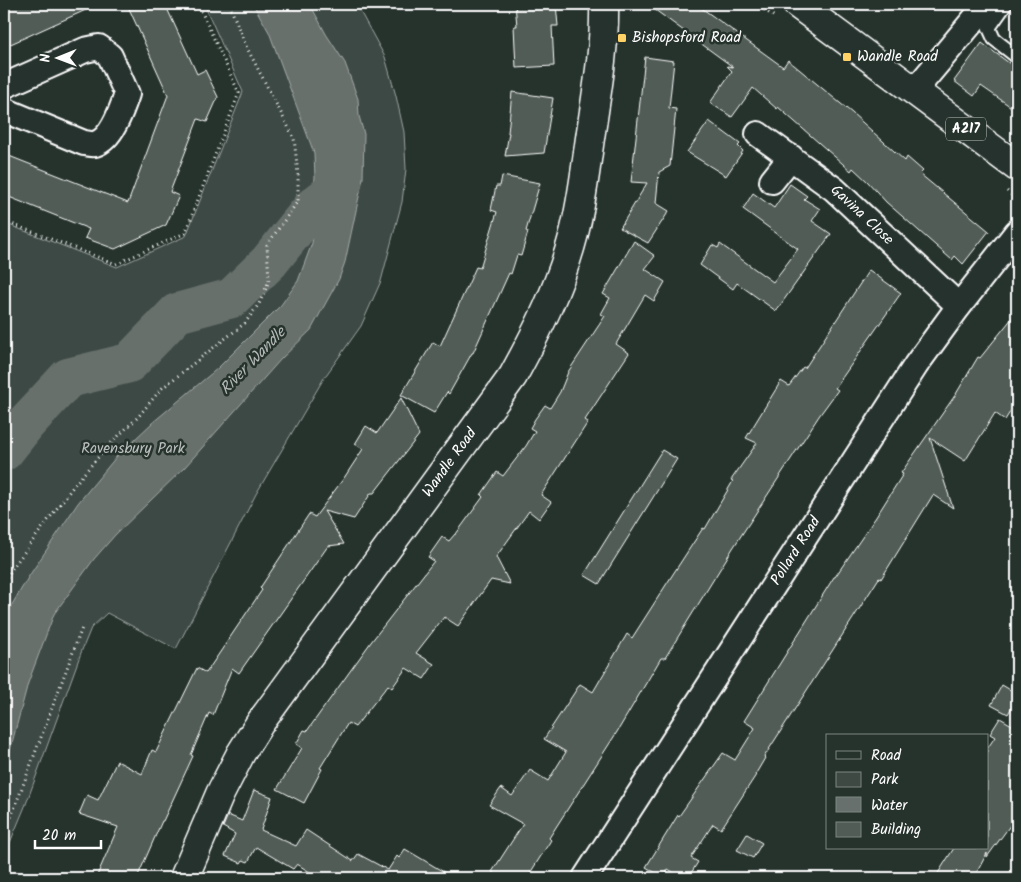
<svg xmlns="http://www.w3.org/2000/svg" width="1021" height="882" font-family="Kalam,sans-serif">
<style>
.green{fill:#3e4944;stroke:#9ea4a2}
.water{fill:#67706c;stroke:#a4a9a7}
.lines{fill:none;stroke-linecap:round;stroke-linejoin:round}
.river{stroke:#67706c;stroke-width:40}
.building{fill:#515c57;stroke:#fff}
.lane-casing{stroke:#fff;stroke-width:16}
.street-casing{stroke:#fff;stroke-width:28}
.secondary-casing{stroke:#fff;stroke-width:31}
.primary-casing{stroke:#fff;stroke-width:31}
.path{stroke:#fff;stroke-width:3;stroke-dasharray:1 4;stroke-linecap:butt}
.lane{stroke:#26332d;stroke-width:12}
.street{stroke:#26332d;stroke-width:24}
.secondary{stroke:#26332d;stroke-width:28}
.primary{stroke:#26332d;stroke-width:28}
.poi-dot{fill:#ffd166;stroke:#26332d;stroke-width:2}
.labels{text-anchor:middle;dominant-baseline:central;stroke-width:5;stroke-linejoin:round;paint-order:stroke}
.shield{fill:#26332d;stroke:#bec2c0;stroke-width:1}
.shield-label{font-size:14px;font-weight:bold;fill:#fff}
.poi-label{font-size:15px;fill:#fff;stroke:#26332d;text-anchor:start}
.street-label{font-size:15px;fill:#fff;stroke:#26332d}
.park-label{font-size:15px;fill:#bbbfbe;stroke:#26332d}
.water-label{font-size:16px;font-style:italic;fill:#b3b8b6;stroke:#26332d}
</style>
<rect width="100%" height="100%" fill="#26332d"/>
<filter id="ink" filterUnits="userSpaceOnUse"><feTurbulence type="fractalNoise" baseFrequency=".02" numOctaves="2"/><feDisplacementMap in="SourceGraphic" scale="10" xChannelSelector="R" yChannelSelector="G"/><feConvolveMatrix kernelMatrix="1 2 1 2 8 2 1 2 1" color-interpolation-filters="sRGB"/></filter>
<g filter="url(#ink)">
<path class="green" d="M204 4H356L385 57 396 96 404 132 406 169 402 202 381 281 361 326 324 378 256 494 176 649 107 613 91 628 82 650 26 804 4 857V223L117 267 186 236 243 92Z"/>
<path class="water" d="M253 4H310L326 34 345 63 358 99 359 116 364 134 363 178 345 262 339 279 311 330 281 359 185 467 115 535 94 559 54 614 28 683 9 754 4 766V618L29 576 78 503 117 456 152 423 218 368 281 305 298 281 312 243 315 226 313 219 312 194 315 178 314 153 269 32Z"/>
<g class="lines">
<path class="river" d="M4 451 27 422 68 378 129 363 177 313 232 298 269 262 313 207 326 197 342 183"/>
</g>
<g class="building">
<path d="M4 4H99L4 47Z"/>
<path d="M127 4H165L197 74 205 70 218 97 207 122 198 119 170 192 179 196 166 225 115 249 85 238 89 229 4 195V154L128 203 168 95Z"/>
<path d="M515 4H556L558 26H552L554 66 516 68 514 26H517Z"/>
<path d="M647 4H696L783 67 788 60 852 113 905 161 907 157 923 171 920 174 989 231 963 264 955 256 952 260 886 202 868 182 853 168 851 171 778 107 777 109 753 88 732 117 710 103 732 71 727 66 733 67Z"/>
<path d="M982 43 1017 69V111L981 86 974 96 954 81Z"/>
<path d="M645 57 674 61 669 108 676 109 670 166 659 172 656 203 669 211 648 243 620 228 647 183 631 182Z"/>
<path d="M512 92 553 98 544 153 505 156 509 133H508Z"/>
<path d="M709 121 740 144 738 146 743 151 726 176 687 152Z"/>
<path d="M502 176 540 183 526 231 528 232 521 256 517 255 511 274 509 273 473 353H472L449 394 447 392 434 413 401 395 433 342 440 346 476 267 480 268 497 212 491 210 496 186H500Z"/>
<path d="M790 184 807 196 804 199 820 209 812 221 831 234 776 311 737 283 733 289 700 265 712 245 718 248 720 244 773 282 798 249 743 209 753 193 774 208Z"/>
<path d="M634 241 655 256 645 269 665 282 654 301 645 295 616 344 629 353 585 420 588 422 541 495 551 502 539 519 529 511 496 557 510 584 491 580 458 626 444 617 416 653 434 664 424 679 406 668 392 688 388 685 355 727 348 723 320 768 322 769 304 803 277 789 302 748 296 744 304 730 307 731 371 642 434 561 428 557 442 537 449 541 455 534H456L483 497 481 495 497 472 503 476 526 446 535 431 530 428 535 419 545 405 550 408 560 392 568 372 605 316 601 314 610 298 603 294Z"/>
<path d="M869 270 901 293 835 388 838 390 819 416 733 548 665 658H661L617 732 549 838 551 840 527 878H502L492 872 523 824 489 805 501 788 512 796 530 770 548 781 566 752 544 739 580 684 593 692 627 634 632 638 673 574 703 528 705 529 733 481 731 480 757 443 746 438 781 381 789 386 803 367 805 368Z"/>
<path d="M1017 312V401L1005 420 995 413 965 461 930 438 953 508 933 495 881 579 879 578 764 757 765 758 755 775H756L721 829 713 824 691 858 698 862 688 878H683L668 869 664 878 646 867 678 815 679 816 723 753 735 760 755 728 744 721 834 577H835L876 517 903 474 901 473 956 394 978 357 980 358Z"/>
<path d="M401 398 419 435 374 493H371L354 519 324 511 344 544 328 546 239 673 232 668 213 715 209 713 191 755 193 756 163 821H162L137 878H96L118 827 79 814 87 795 98 800 117 761 142 774 152 750 156 752 197 668 206 673 262 590 260 588 309 514 315 517 344 478 363 449 355 444 366 426 377 433Z"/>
<path d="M662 450 677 459 599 584 584 575Z"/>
<path d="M1002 685 1017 694V698L1008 714 991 705Z"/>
<path d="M1000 718 1017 728V816L987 857V853L977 872 972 878H935L954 848H987V749L995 737 990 734Z"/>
<path d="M254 790 272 797 261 830 296 846 306 830 353 861 358 854 388 870 397 856 399 858 405 849 454 878H319L297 864 293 869 256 847 248 862 243 860 241 863 225 856 235 834 223 827 228 815 242 821Z"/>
<path d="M747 834 762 843 753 858 737 850Z"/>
</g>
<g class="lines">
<defs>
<path id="lane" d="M1006 4 989 28 994 39 1017 57"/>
<g id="street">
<path d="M4 86 85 50 99 47 110 56 127 94C122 109 112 139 95 144 92 145 88 143 84 143L4 110"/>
<path d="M915 90 987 4"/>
<path id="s1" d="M758 134 834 189 959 306"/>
<path d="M772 181 791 157"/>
<path id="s2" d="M585 878 916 365 959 306 1017 232"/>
</g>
<g id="secondary">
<path id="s3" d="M184 878 220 794 241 753 260 723 513 376C537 332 560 287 573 237 583 201 586 162 592 125 598 84 605 44 604 4"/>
</g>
<path id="primary" d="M797 4 1017 167"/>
</defs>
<use href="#lane" class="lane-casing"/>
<use href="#street" class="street-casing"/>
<use href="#secondary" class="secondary-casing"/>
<use href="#primary" class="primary-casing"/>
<g class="path">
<path d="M756 4 776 18"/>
<path d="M1007 191 1017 200"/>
<path d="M4 221 116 264 185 233 239 93 198 4"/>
<path d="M4 587 11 570 75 484 106 448 138 417 161 389 245 323 259 304 269 281 267 245 298 201V174L294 138 246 46 229 4"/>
<path d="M4 836 82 628"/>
</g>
<use href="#lane" class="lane"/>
<use href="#street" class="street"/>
<use href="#secondary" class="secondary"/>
<use href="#primary" class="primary"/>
</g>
</g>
<g class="poi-dot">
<rect x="617" y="33" width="10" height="10" rx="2.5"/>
<rect x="842" y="52" width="10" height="10" rx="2.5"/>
</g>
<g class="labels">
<rect class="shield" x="946" y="117.5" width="40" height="23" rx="4"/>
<g class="shield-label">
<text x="966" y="129">A217</text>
</g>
<g class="poi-label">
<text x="632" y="38">Bishopsford Road</text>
<text x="857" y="57">Wandle Road</text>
</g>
<g class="street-label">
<text stroke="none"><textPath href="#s1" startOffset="132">Gavina Close</textPath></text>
<text stroke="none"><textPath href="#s3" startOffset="495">Wandle Road</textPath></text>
<text stroke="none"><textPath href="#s2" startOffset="389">Pollard Road</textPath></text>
</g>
<g class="park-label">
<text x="133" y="449">Ravensbury Park</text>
</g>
<g class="water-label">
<text transform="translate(253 361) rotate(-46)">River Wandle</text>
</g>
</g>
<rect width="1021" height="882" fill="none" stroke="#26332d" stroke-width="20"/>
<rect x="10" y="10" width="1001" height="862" fill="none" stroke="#fff" stroke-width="2" filter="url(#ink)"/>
<rect x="826" y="734" width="162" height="115" fill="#26332d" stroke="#7d8581"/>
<rect x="836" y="751" width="25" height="8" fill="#26332d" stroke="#7d8581"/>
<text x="871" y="760" font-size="15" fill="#ffffff">Road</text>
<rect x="836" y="772" width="25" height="15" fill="#3e4944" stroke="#7d8581"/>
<text x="871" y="784" font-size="15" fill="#ffffff">Park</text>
<rect x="836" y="797" width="25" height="15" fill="#67706c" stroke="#7d8581"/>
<text x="871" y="810" font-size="15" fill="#ffffff">Water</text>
<rect x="836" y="822" width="25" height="15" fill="#515c57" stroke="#7d8581"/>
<text x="871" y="834" font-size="15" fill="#ffffff">Building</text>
<g transform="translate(58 58) rotate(269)" stroke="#26332d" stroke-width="4" paint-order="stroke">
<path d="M0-4L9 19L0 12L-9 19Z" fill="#ffffff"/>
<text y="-8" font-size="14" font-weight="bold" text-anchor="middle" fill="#ffffff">N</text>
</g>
<path d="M35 840v8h66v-8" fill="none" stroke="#ffffff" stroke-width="2.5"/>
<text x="42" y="840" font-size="15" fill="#ffffff" stroke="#26332d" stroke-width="4" paint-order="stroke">20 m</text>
</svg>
